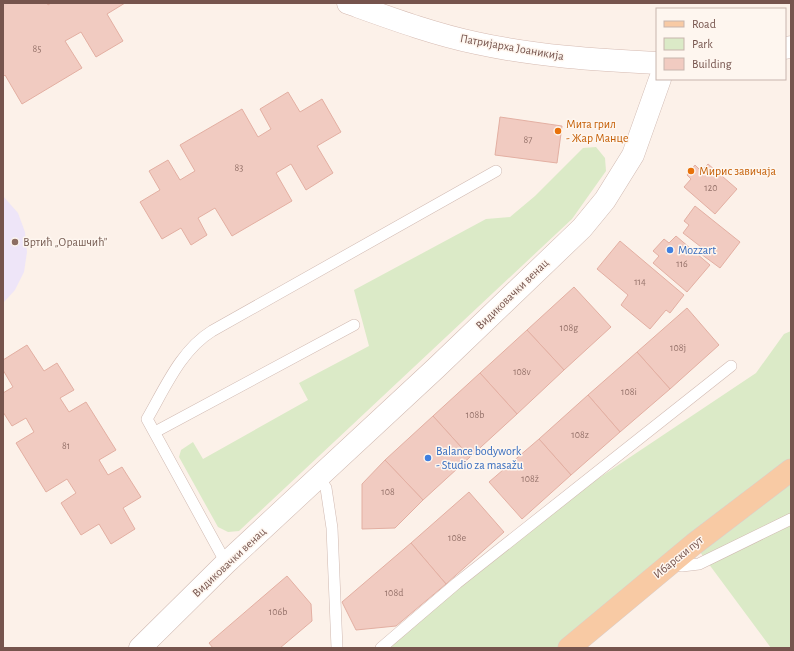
<svg xmlns="http://www.w3.org/2000/svg" width="794" height="651" font-family="'Alegreya Sans',sans-serif">
<style>
.education{fill:#eee5f8}
.green{fill:#dbeac7}
.building{fill:#f1cbc1;stroke:#e3afa2}
.lines{fill:none;stroke-linecap:round;stroke-linejoin:round}
.lane-casing{stroke:#d0b9b1;stroke-width:12}
.street-casing{stroke:#d0b9b1;stroke-width:23}
.secondary-casing{stroke:#d5bab1;stroke-width:23}
.primary-casing{stroke:#d9cfcd;stroke-width:23}
.lane{stroke:#fff;stroke-width:11}
.street{stroke:#fff;stroke-width:22}
.secondary{stroke:#fff;stroke-width:22}
.primary{stroke:#f8caa4;stroke-width:22}
.food-dot{fill:#e8710a;stroke:#fef6ef;stroke-width:1.5}
.education-dot{fill:#8d6e63;stroke:#fef6ef;stroke-width:1.5}
.shop-dot{fill:#3f7fe0;stroke:#fef6ef;stroke-width:1.5}
.labels{text-anchor:middle;dominant-baseline:central;stroke-width:3;stroke-linejoin:round;paint-order:stroke}
.number-label{font-size:10px;fill:#95726a}
.street-label{font-size:12px;fill:#76544d;stroke:#fef6ef}
.food-label{font-size:12px;fill:#c56008;stroke:#fef6ef;text-anchor:start}
.education-label{font-size:12px;fill:#785e54;stroke:#fef6ef;text-anchor:start}
.shop-label{font-size:12px;fill:#366cbe;stroke:#fef6ef;text-anchor:start}
</style>
<rect width="100%" height="100%" fill="#fcf1e9"/>
<path class="education" d="M3 196 18 213 25 232 27 252 24 272 15 290 3 303Z"/>
<g class="green">
<path d="M596 147 605 158 606 171 572 219 239 531 228 532 218 527 179 457 181 450 193 442 203 459 308 400 299 383 369 346 354 290 486 219 510 217 535 196 583 148Z"/>
<path d="M791 331V648H771L694 544 569 648H381L539 518 756 373 784 334Z"/>
</g>
<g class="building">
<path d="M3 3H47L48 5 51 3H125L107 14 123 41 96 57 81 32 65 41 82 68 22 104 5 75 3 77Z"/>
<path d="M288 92 300 112 322 99 341 132 317 146 333 173 306 190 291 164 276 173 292 201 232 236 215 208 198 218 207 235 191 245 181 228 162 239 140 202 160 190 149 171 168 160 180 180 195 171 180 145 242 109 258 137 271 129 260 109Z"/>
<path d="M500 117 562 126 557 163 495 155Z"/>
<path d="M708 164 737 189 715 214 684 187 691 179 687 175 695 165 701 171Z"/>
<path d="M695 206 740 242 720 268 701 254 705 250 683 233 689 225 684 221Z"/>
<path d="M676 236 710 265 687 292 653 263 659 256 653 251 664 239 669 243Z"/>
<path d="M620 241 684 295 670 313 666 310 650 329 621 305 628 295 597 269Z"/>
<path d="M574 287 611 327 564 370 527 330Z"/>
<path d="M687 308 719 345 670 389 637 352Z"/>
<path d="M527 330 564 370 517 414 480 373Z"/>
<path d="M27 345 44 371 57 363 74 390 60 398 69 412 86 402 116 450 99 460 108 475 122 467 141 497 123 508 135 529 111 544 99 524 81 535 61 503 76 493 67 479 46 492 16 443 34 432 26 418 12 426 3 412V393L13 387 3 370V360Z"/>
<path d="M637 352 670 389 620 432 588 395Z"/>
<path d="M480 373 517 414 470 457 433 416Z"/>
<path d="M588 395 620 432 571 475 539 439Z"/>
<path d="M433 416 470 457 423 500 385 460Z"/>
<path d="M539 439 571 475 522 519 489 482Z"/>
<path d="M385 460 423 500 395 528 362 529V484Z"/>
<path d="M469 492 504 532 446 584 411 543Z"/>
<path d="M411 543 446 584 396 626 356 630 342 602Z"/>
<path d="M287 576 311 604 312 621 280 648H213L209 643Z"/>
</g>
<g class="lines">
<defs>
<g id="lane">
<path d="M155 432 354 325"/>
<path d="M319 477 326 488 332 528 337 648"/>
<path d="M226 563 147 419C165 388 181 350 212 331L496 171"/>
<path d="M672 564 682 566 699 564 791 519"/>
<path d="M381 648 457 583 731 366"/>
</g>
<path id="street" d="M140 648 226 563 436 368 582 228 605 200 633 155 660 79"/>
<g id="secondary">
<path d="M348 3C390 18 433 34 476 43 535 56 596 60 657 63"/>
<path d="M785 48 791 47"/>
</g>
<path id="primary" d="M569 648 694 544 791 470"/>
</defs>
<use href="#lane" class="lane-casing"/>
<use href="#street" class="street-casing"/>
<use href="#secondary" class="secondary-casing"/>
<use href="#primary" class="primary-casing"/>
<use href="#lane" class="lane"/>
<use href="#street" class="street"/>
<use href="#secondary" class="secondary"/>
<use href="#primary" class="primary"/>
</g>
<g class="food-dot">
<circle cx="558" cy="131" r="4"/>
<circle cx="691" cy="171" r="4"/>
</g>
<circle class="education-dot" cx="15" cy="242" r="4"/>
<g class="shop-dot">
<circle cx="670" cy="250" r="4"/>
<circle cx="428" cy="458" r="4"/>
</g>
<g class="labels">
<g class="number-label">
<text x="37" y="49">85</text>
<text x="528" y="140">87</text>
<text x="239" y="168">83</text>
<text x="711" y="188">120</text>
<text x="682" y="264">116</text>
<text x="640" y="282">114</text>
<text x="569" y="328">108g</text>
<text x="678" y="348">108j</text>
<text x="522" y="372">108v</text>
<text x="629" y="392">108i</text>
<text x="475" y="415">108b</text>
<text x="580" y="435">108z</text>
<text x="66" y="446">81</text>
<text x="530" y="479">108ž</text>
<text x="388" y="492">108</text>
<text x="457" y="538">108e</text>
<text x="394" y="593">108d</text>
<text x="278" y="612">106b</text>
</g>
<g class="street-label">
<text transform="translate(512 47) rotate(10)">Патријарха Јоаникија</text>
<text transform="translate(512 294) rotate(-44)">Видиковачки венац</text>
<text transform="translate(678 557) rotate(-39)">Ибарски пут</text>
<text transform="translate(229 562) rotate(-43)">Видиковачки венац</text>
</g>
<g class="food-label">
<text x="566" y="124">Мита грил<tspan x="566" dy="14">- Жар Манце</tspan></text>
<text x="699" y="171">Мирис завичаја</text>
</g>
<g class="education-label">
<text x="23" y="242">Вртић „Орашчић”</text>
</g>
<g class="shop-label">
<text x="678" y="250">Mozzart</text>
<text x="436" y="451">Balance bodywork<tspan x="436" dy="14">- Studio za masažu</tspan></text>
</g>
</g>
<rect width="794" height="651" fill="none" stroke="#76544d" stroke-width="8"/>
<rect x="656" y="8" width="130" height="72" fill="#fef6ef" stroke="#c8b5ae"/>
<rect x="664" y="21" width="20" height="6" fill="#f8caa4" stroke="#c8b5ae"/>
<text x="692" y="28" font-size="12" fill="#76544d">Road</text>
<rect x="664" y="38" width="20" height="12" fill="#dbeac7" stroke="#c8b5ae"/>
<text x="692" y="48" font-size="12" fill="#76544d">Park</text>
<rect x="664" y="58" width="20" height="12" fill="#f1cbc1" stroke="#c8b5ae"/>
<text x="692" y="68" font-size="12" fill="#76544d">Building</text>
</svg>
